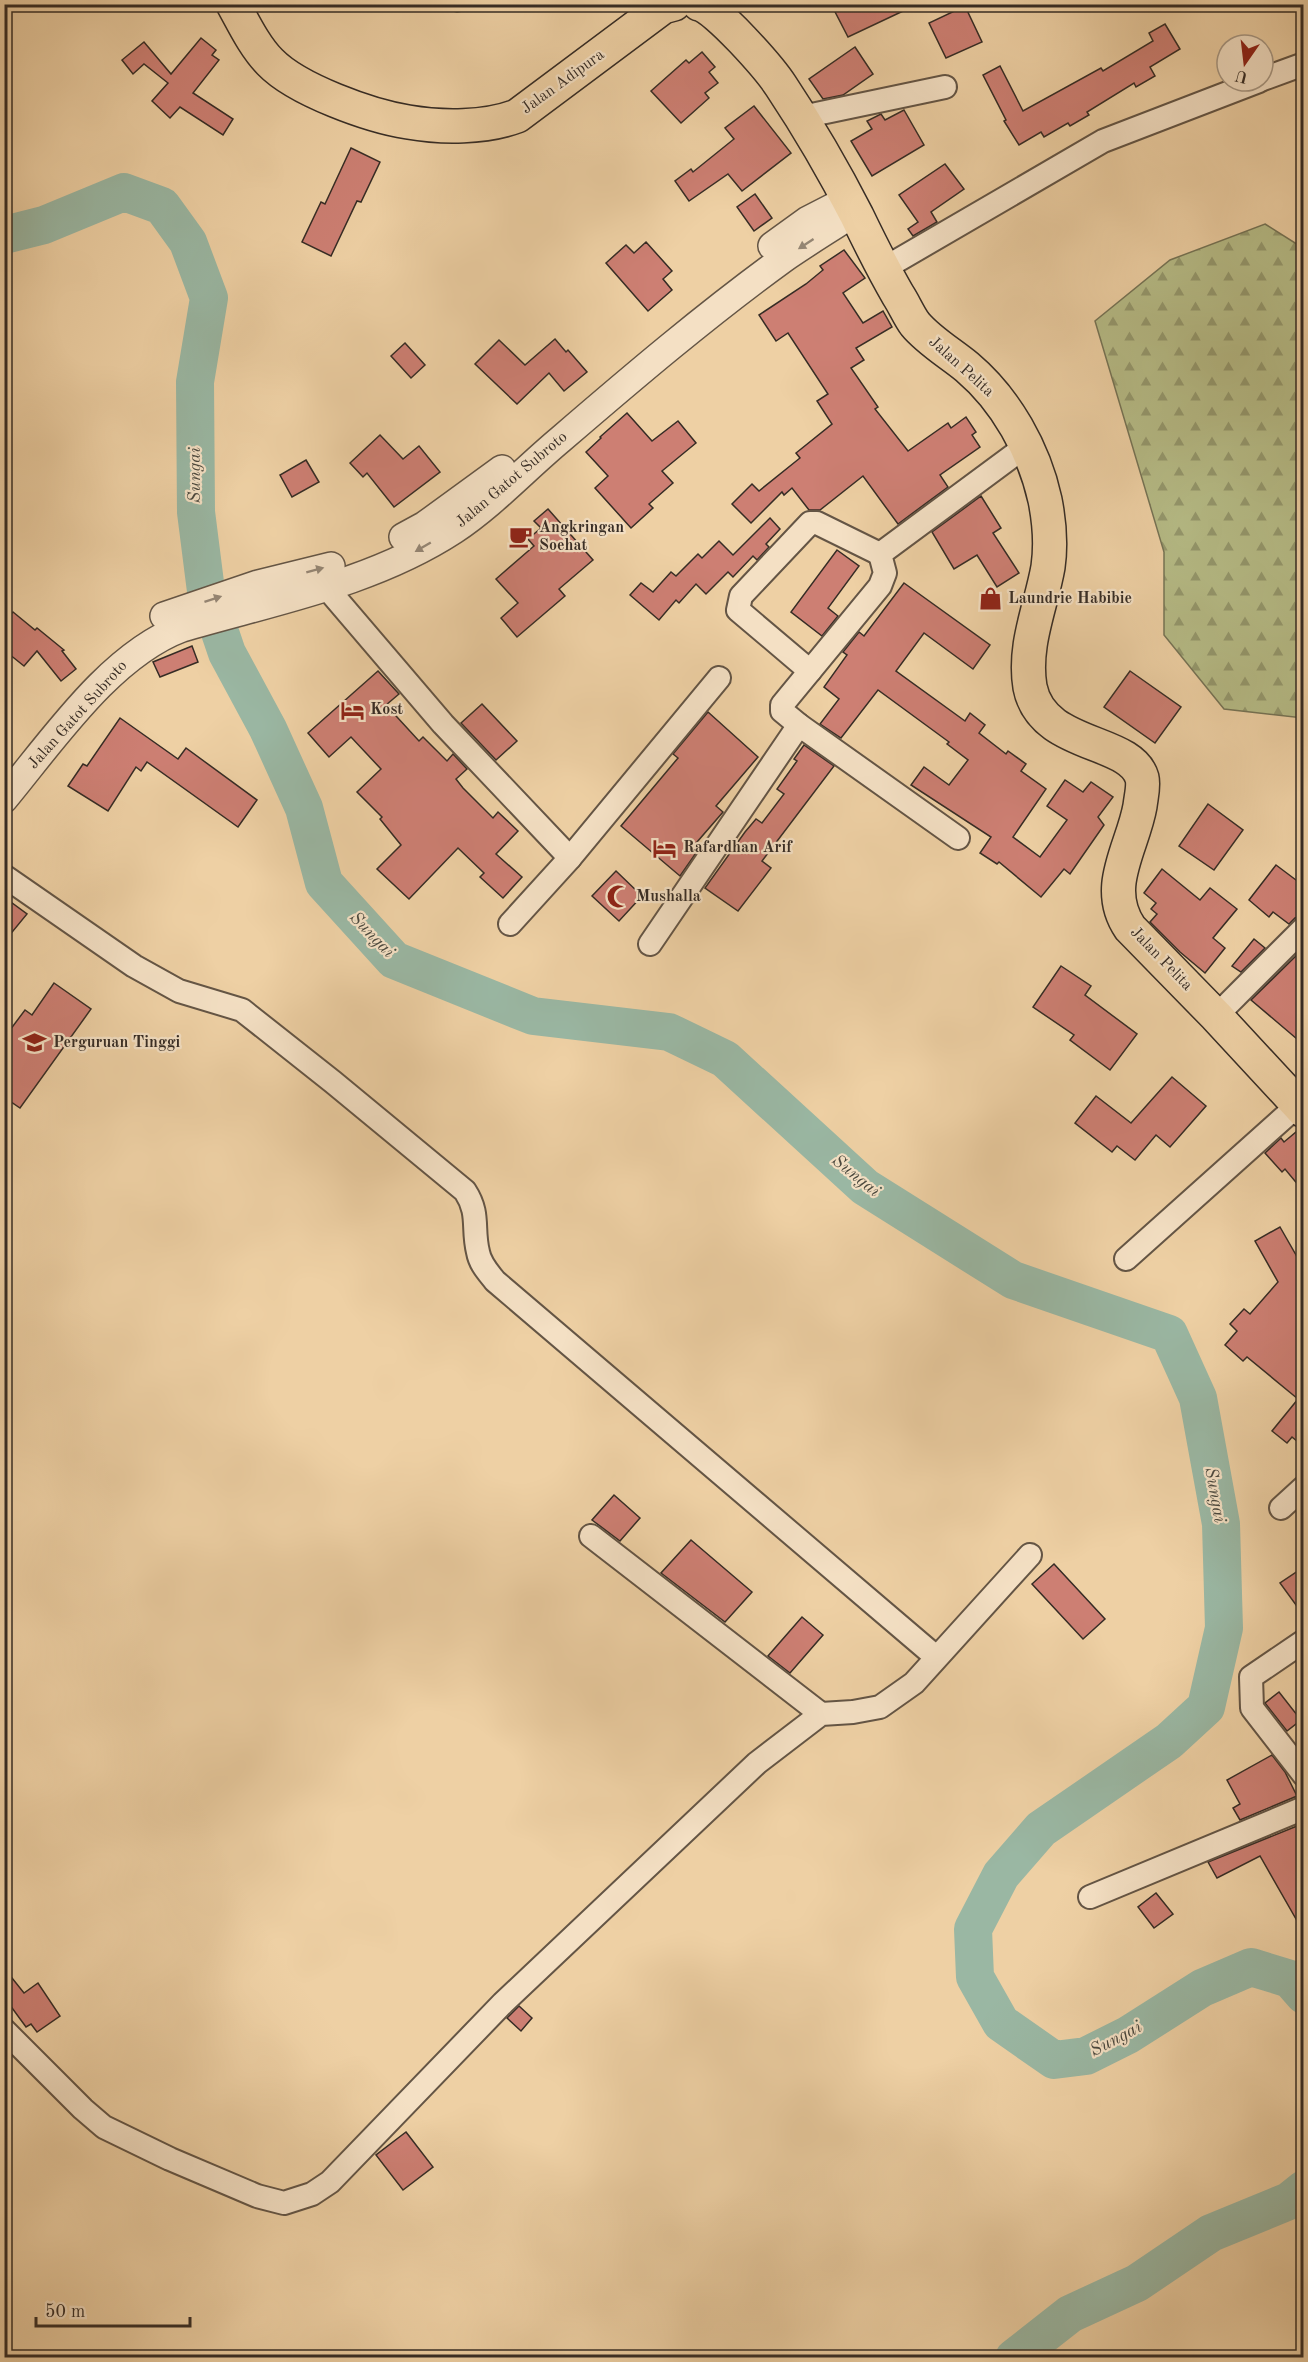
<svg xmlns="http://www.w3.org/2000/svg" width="1308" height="2362" font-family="'Old Standard TT',serif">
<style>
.forest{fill:url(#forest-firs);stroke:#767456;stroke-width:1.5}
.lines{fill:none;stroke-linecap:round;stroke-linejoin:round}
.river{stroke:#9ab7a3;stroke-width:38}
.building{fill:#cd7f73;stroke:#362c25;stroke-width:1.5}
.minor-casing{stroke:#645545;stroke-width:26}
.tertiary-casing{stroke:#645545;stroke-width:30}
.trunk-casing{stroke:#362c25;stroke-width:36}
.minor{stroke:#f4e0c4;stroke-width:22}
.tertiary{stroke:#f4e0c4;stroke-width:27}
.trunk{stroke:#eed0a4;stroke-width:33}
.oneway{fill:#958674}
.labels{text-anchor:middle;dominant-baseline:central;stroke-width:4.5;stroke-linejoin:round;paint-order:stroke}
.street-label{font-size:16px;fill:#362c25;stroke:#f4e0c4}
.poi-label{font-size:16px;font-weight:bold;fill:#362c25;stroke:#f4e0c4;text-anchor:start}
.water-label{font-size:18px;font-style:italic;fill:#4a483e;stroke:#f4e0c4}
</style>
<defs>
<pattern id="forest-firs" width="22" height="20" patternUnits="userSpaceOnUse" patternTransform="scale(1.5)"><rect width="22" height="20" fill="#b6bc87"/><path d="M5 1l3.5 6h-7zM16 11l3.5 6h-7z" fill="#95996e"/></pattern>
</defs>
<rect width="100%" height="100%" fill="#eed0a4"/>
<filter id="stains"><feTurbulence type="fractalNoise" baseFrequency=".00333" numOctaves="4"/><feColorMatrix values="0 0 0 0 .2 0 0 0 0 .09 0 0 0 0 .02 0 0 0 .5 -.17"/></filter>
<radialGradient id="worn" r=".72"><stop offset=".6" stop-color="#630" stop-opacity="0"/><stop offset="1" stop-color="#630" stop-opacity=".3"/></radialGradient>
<g class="forest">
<path d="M430 5 496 4V5L457 12Z"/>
<path d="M1265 224 1303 248V718L1224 709 1164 635V552L1095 321 1170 260Z"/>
</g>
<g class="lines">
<g class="river">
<path d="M4 235 44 225 124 192 162 206 188 242 209 298 195 382 196 512 206 591 227 653 268 729 304 808 324 883 394 960 533 1016 669 1032 725 1059 865 1187 1013 1280 1169 1334 1198 1398 1221 1524 1224 1628 1206 1707 1169 1741 1041 1829 1001 1875 973 1929 975 1977 1001 2023 1054 2060 1086 2056 1128 2035 1202 1988 1251 1967 1290 1979 1304 1995"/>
<path d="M1014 2358 1070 2314 1137 2283 1211 2233 1289 2201 1304 2189"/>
</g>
</g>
<g class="building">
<path d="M831 4H918L848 37Z"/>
<path d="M965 6 982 42 946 58 929 23Z"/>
<path d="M1165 24 1180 49 1150 67 1155 76 1136 87 1134 83 1087 112 1089 115 1070 126 1068 123 1044 137 1041 132 1019 145 1004 121 1006 120 983 75 1000 66 1023 111 1101 68 1103 71 1153 41 1149 33Z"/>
<path d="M201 38 216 50 212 55 219 60 193 93 233 119 223 135 180 107 170 118 152 101 168 83 144 64 133 74 122 60 144 42 171 74Z"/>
<path d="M855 47 873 74 843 95 823 99 809 79Z"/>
<path d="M702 52 715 67 709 72 718 83 705 93 709 98 681 123 651 91 686 60 689 63Z"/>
<path d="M754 106 791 153 742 191 728 174 689 201 675 181 691 169 693 172 734 139 725 128Z"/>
<path d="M904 110 924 145 872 176 851 141 872 129 867 121 881 114 885 120Z"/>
<path d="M351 148 380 162 361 202 357 201 331 256 302 242 321 202 325 204Z"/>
<path d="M945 164 964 189 931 212 937 222 913 236 908 229 918 222 899 195Z"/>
<path d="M755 194 772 218 754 231 737 207Z"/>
<path d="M646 242 672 271 663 279 672 290 648 311 606 263 626 245 634 253Z"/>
<path d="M844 250 865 278 843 293 863 323 883 311 892 327 856 348 864 360 851 368 878 407 875 409 908 451 948 423 951 428 966 417 976 432 972 435 980 447 940 475 948 487 898 524 863 476 820 510H809L792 488 784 495 782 492 751 523 732 504 752 484 759 491 800 458 796 453 832 424 817 401 828 394 788 333 776 341 759 315 806 284 823 270 820 266Z"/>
<path d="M555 339 566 352 568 350 587 372 564 391 549 373 517 404 475 364 499 340 525 365Z"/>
<path d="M405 343 425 365 411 378 391 356Z"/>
<path d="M627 413 652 441 678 421 696 443 662 471 673 483 649 504 653 508 631 528 595 488 608 476 586 452 601 438 600 437Z"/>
<path d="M380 435 403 459 419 446 440 472 394 507 367 473 363 477 350 463Z"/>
<path d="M306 460 319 482 292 497 280 475Z"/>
<path d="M981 496 1001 528 993 533 1019 573 997 587 977 555 954 569 932 532Z"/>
<path d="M548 509 593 560 559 589 565 596 517 637 501 618 518 603 496 579 534 546 528 539 541 528 534 521Z"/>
<path d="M770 518 780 529 766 544 769 547 757 560 753 556 733 577 728 572 706 594 696 584 679 603 676 600 659 620 630 595 641 583 653 592 671 572 676 576 698 554 702 558 719 541 733 555Z"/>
<path d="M837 550 859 566 828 608 838 616 822 636 791 612Z"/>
<path d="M904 583 990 645 973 669 924 633 896 671 965 721 970 713 985 725 979 733 1006 754 1008 751 1026 764 1021 771 1046 789 1013 837 1040 857 1067 820 1047 806 1065 780 1083 792 1091 782 1113 797 1098 817 1104 825 1081 858 1070 874 1064 869 1041 897 999 862 997 864 980 853 991 837 911 785 924 767 949 785 968 760 947 744 949 742 878 690 841 738 820 724 839 699 824 687 847 655 843 652 859 632 864 636Z"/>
<path d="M13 612 35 630 37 628 64 650 62 651 76 669 61 681 37 651 24 666 4 650V621Z"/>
<path d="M192 646 198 662 160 677 153 662Z"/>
<path d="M378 671 399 694 386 705 419 741 423 737 447 761 453 754 467 769 456 779 463 788 493 818 498 812 518 831 496 854 522 877 503 898 480 877 484 873 458 848 409 899 377 869 401 845 380 819 382 817 357 792 381 769 351 737 329 757 308 733Z"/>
<path d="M1130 671 1181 707 1155 743 1104 707Z"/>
<path d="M482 704 517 741 496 760 461 723Z"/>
<path d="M708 712 758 757 716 806 723 812 691 849 696 853 680 876 621 826 678 758 673 754Z"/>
<path d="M120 718 178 759 186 748 257 800 238 827 147 762 141 771 136 767 108 811 68 786 83 764 87 766Z"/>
<path d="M804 745 834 766 762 861 771 868 738 911 705 888 745 832 756 819 762 823 784 794 777 789 797 761 794 759Z"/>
<path d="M1208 804 1243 830 1214 870 1179 846Z"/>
<path d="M1276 865 1304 886V915L1295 918 1289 924 1273 912 1269 917 1249 900Z"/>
<path d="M1162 869 1200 900 1210 888 1237 909 1213 938 1225 948 1205 973 1180 952 1150 922 1157 914 1151 909 1156 903 1144 893Z"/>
<path d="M616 871 642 896 619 921 592 896Z"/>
<path d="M4 897 27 914 4 942Z"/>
<path d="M1254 939 1265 948 1241 972 1232 966Z"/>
<path d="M1304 948V1045L1251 1000Z"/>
<path d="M1061 966 1091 986 1085 995 1137 1034 1110 1070 1070 1040 1074 1035 1033 1007Z"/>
<path d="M54 983 91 1009 20 1108 4 1097V1038L25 1010 32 1015Z"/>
<path d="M1172 1077 1206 1106 1170 1147 1156 1135 1135 1160 1117 1146 1112 1152 1075 1123 1096 1096 1131 1123Z"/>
<path d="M1296 1132 1304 1140V1192L1285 1169 1282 1172 1265 1153 1281 1138 1284 1142Z"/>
<path d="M1280 1227 1304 1269V1447L1292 1437 1287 1443 1272 1431 1298 1399 1247 1357 1243 1361 1225 1345 1237 1331 1230 1324 1244 1309 1250 1314 1278 1282 1255 1241Z"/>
<path d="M614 1495 640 1518 620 1541 592 1520Z"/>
<path d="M691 1540 752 1592 725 1622 661 1573Z"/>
<path d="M1054 1564 1105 1619 1083 1639 1032 1584Z"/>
<path d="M1304 1567V1616L1280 1583Z"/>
<path d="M802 1617 823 1635 790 1673 768 1656Z"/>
<path d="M1279 1692 1301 1720 1287 1731 1265 1703Z"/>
<path d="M1272 1755 1285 1772 1297 1796 1240 1820 1233 1808 1240 1804 1227 1780Z"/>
<path d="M1302 1824 1304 1827V1933L1260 1856 1217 1878 1208 1862Z"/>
<path d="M1156 1893 1173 1914 1154 1928 1138 1907Z"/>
<path d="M4 1968 24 1993 38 1983 60 2016 37 2032 31 2024 26 2027 4 1997Z"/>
<path d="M519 2006 532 2018 521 2031 507 2018Z"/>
<path d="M406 2132 433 2167 403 2190 376 2155Z"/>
</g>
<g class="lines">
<defs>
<g id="minor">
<path d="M1263 79 1304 64"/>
<path d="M802 117 945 87"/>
<path d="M883 269 1103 141 1259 81"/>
<path d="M326 587 443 724 570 858"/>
<path d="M810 671 738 610 741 596 810 523H817L880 554"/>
<path d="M958 838 799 725 782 711V705L880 586 885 573 880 554 1026 446"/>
<path d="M4 876 134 966 179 991 242 1010 333 1082 465 1191C480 1214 472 1228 478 1252 480 1264 488 1272 495 1281L936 1657"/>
<path d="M510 924 570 858 719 678"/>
<path d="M650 944 799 725"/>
<path d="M1216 1016 1304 928"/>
<path d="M1126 1259 1298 1105"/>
<path d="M1281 1508 1304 1487"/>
<path d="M591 1536 821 1714"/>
<path d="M1304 1641 1251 1677 1252 1708 1304 1775"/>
<path d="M1090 1897 1304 1808"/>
<path d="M4 2030 83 2109 104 2127 170 2159 257 2196 284 2203 312 2194 330 2182 503 2003 757 1763 821 1714 853 1712 880 1707 914 1683 1030 1555"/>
</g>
<g id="tertiary">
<path d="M772 246 808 220 843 202"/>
<path d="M403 537 425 525 502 469"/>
<path d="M164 616 258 584 331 566"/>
<path d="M4 799C53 740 110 655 182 628 274 601 373 583 454 530 493 504 525 469 561 439 633 377 706 315 783 259 806 243 831 228 855 212"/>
</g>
<g id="trunk">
<path d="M233 4C244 24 255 47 270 62 297 90 370 116 408 122 442 128 485 128 517 116L663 7 674 4"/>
<path d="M699 4C716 7 770 69 781 86 809 128 834 171 857 216 870 243 883 269 898 295 904 304 909 316 915 324 929 341 950 353 967 367 1006 400 1034 450 1045 500 1049 520 1051 546 1048 567 1041 607 1023 645 1030 687 1042 749 1131 738 1142 778 1144 786 1141 797 1140 806 1133 847 1102 887 1130 928L1216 1016 1304 1111"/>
</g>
</defs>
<use href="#minor" class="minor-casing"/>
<use href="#tertiary" class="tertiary-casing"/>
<use href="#trunk" class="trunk-casing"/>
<use href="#minor" class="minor"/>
<use href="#tertiary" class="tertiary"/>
<use href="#trunk" class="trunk"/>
</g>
<defs><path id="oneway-solid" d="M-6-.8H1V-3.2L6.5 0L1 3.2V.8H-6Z" transform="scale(1.5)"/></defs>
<g class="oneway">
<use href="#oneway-solid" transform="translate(806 244) rotate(147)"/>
<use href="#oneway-solid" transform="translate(423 547) rotate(150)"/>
<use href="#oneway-solid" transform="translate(315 570) rotate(-15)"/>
<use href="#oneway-solid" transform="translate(213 599) rotate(-18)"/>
</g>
<defs>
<symbol id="cafe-bare" viewBox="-9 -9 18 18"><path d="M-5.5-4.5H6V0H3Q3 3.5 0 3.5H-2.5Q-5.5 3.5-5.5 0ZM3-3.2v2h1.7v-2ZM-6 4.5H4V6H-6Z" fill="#8f2418" stroke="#f4e0c4" stroke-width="2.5" paint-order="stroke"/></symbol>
<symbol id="shop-bare" viewBox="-9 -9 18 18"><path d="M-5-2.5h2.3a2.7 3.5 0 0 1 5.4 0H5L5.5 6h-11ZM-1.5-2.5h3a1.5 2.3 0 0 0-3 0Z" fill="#8f2418" stroke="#f4e0c4" stroke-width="2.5" paint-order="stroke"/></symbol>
<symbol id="hotel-bare" viewBox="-9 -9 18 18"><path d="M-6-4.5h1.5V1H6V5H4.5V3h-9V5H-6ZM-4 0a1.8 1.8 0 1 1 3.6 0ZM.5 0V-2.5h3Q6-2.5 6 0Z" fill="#8f2418" stroke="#f4e0c4" stroke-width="2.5" paint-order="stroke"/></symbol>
<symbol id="mosque-bare" viewBox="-9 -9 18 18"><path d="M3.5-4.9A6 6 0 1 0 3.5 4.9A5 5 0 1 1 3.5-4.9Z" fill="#8f2418" stroke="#f4e0c4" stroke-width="2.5" paint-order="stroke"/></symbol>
<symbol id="university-bare" viewBox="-9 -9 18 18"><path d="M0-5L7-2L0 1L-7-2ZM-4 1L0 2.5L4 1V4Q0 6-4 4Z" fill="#8f2418" stroke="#f4e0c4" stroke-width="2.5" paint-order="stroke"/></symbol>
</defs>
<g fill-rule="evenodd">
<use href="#cafe-bare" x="504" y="520" width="33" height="33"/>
<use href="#shop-bare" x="974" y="582" width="33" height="33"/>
<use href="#hotel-bare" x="336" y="694" width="33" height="33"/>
<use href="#hotel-bare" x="648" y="832" width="33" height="33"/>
<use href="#mosque-bare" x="602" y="880" width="33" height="33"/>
<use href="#university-bare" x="18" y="1026" width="33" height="33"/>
</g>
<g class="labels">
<g class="street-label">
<text transform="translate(563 82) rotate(-36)">Jalan Adipura</text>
<text transform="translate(961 367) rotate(42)">Jalan Pelita</text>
<text transform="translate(512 480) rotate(-40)">Jalan Gatot Subroto</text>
<text transform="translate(78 715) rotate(-48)">Jalan Gatot Subroto</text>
<text transform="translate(1161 959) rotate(46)">Jalan Pelita</text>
</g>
<g class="poi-label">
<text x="539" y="528">Angkringan<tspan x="539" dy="18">Soehat</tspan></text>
<text x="1008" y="599">Laundrie Habibie</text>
<text x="370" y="710">Kost</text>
<text x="683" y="848">Rafardhan Arif</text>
<text x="636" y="897">Mushalla</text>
<text x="53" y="1043">Perguruan Tinggi</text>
</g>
<g class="water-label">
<text transform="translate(195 475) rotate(-90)">Sungai</text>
<text transform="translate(372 935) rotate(46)">Sungai</text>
<text transform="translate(856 1176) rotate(39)">Sungai</text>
<text transform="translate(1215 1495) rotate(80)">Sungai</text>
<text transform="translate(1116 2039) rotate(-28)">Sungai</text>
</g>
</g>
<rect width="1308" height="2362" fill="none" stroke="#eed0a4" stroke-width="24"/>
<rect x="6" y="6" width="1296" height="2350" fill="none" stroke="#362c25" stroke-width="3"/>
<rect x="12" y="12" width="1284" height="2338" fill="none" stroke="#362c25" stroke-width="1.5"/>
<g transform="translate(1245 63) rotate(194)"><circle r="28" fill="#f4e0c4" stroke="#a89884" stroke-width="1.5"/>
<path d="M0-4.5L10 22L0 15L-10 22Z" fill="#8f2418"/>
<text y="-9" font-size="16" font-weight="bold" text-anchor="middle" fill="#362c25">U</text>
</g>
<path d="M36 2317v9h154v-9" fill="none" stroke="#362c25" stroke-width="3"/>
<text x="45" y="2317" font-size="18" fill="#362c25" stroke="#f4e0c4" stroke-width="4.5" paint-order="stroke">50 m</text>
<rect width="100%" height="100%" filter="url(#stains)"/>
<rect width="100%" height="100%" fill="url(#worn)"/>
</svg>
